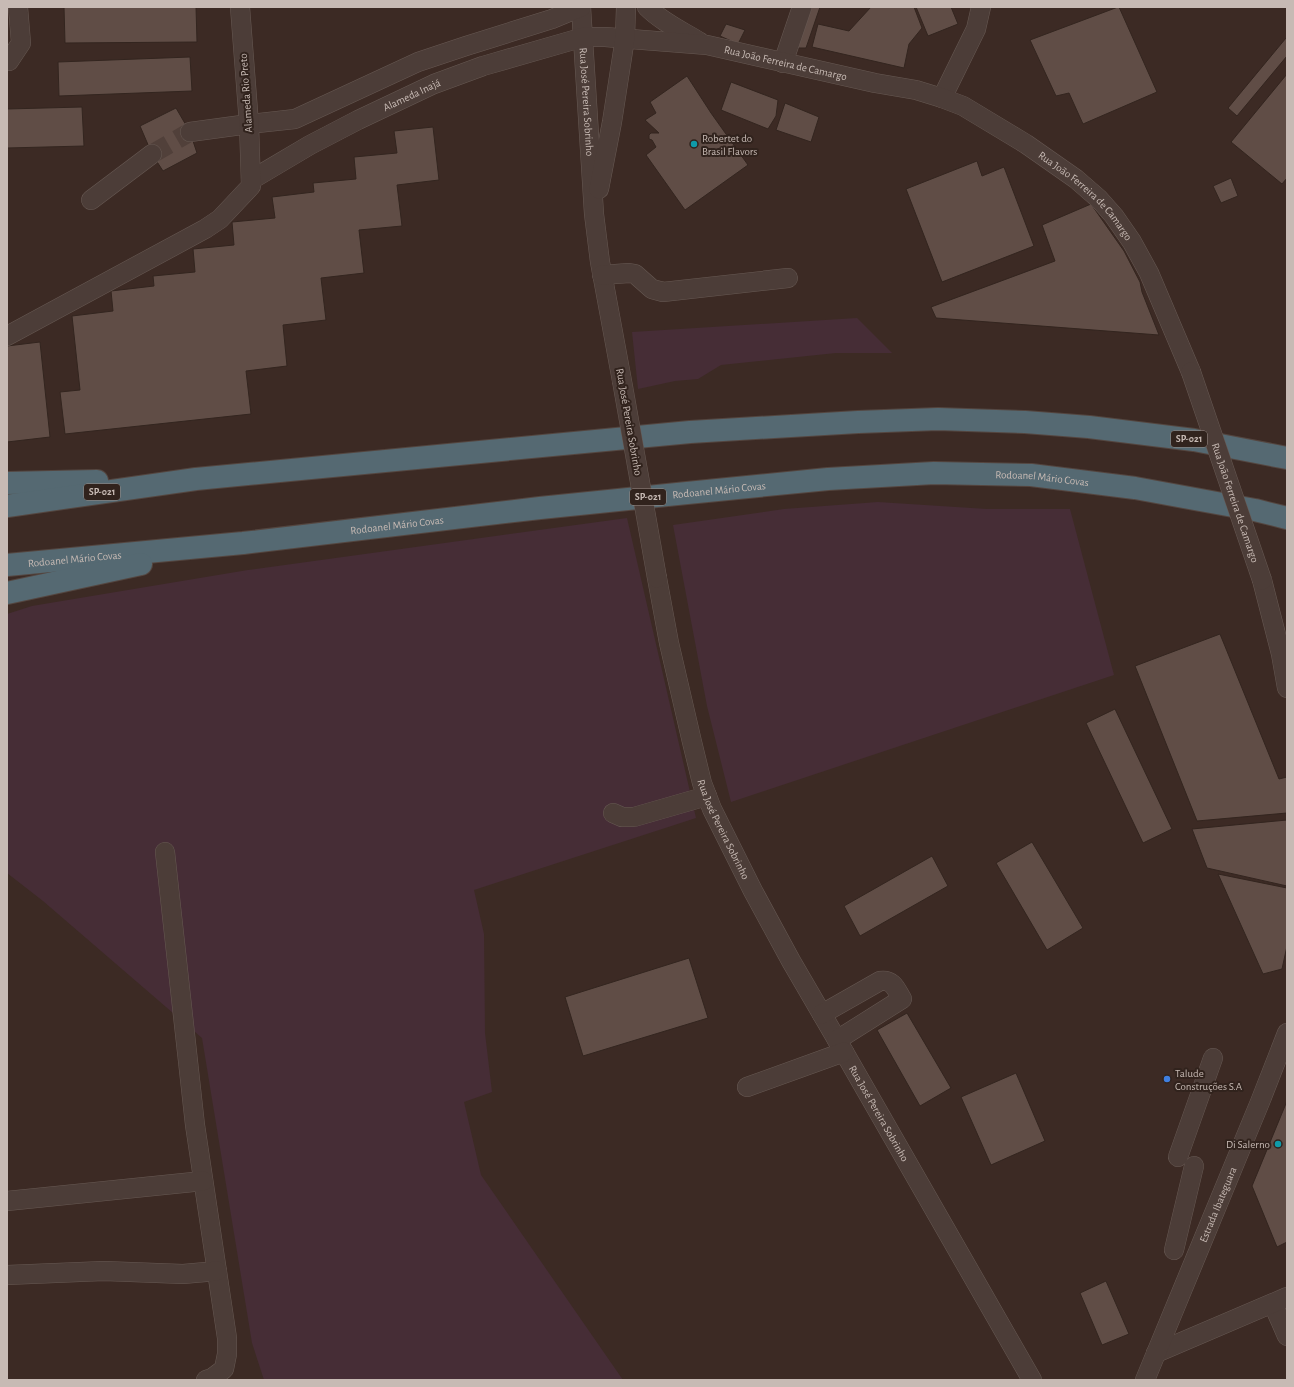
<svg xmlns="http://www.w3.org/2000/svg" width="1294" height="1387" viewBox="0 0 1294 1387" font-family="'Alegreya Sans',sans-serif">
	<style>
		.green { fill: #462d36 }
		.building { fill: #604d46; stroke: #33251f }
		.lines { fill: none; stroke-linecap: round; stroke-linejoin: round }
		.minor-tunnel { stroke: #51403a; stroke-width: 19; stroke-dasharray: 19 10; stroke-linecap: butt }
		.minor-casing { stroke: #675953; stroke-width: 20 }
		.highway-casing { stroke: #544640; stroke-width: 24 }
		.minor { stroke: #4c3d38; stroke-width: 19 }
		.highway { stroke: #556972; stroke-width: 22 }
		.minor-bridge-casing { stroke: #675953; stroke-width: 20; stroke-linecap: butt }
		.minor-bridge { stroke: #4c3d38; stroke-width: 19 }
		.culture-dot { fill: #0f9aa8; stroke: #31231d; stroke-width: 1.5 }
		.shop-dot { fill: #3f7fe0; stroke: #31231d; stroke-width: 1.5 }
		.labels { text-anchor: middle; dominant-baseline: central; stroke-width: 4; stroke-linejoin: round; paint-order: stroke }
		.shield { fill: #31231d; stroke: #9a8d87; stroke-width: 1 }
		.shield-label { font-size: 10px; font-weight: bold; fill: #c7bab4 }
		.street-label { font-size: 11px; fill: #c7bab4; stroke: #31231d }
		.poi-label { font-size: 11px; fill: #c7bab4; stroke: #31231d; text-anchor: start }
	</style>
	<rect width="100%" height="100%" fill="#3c2a24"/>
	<path class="green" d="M857,318L892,353H836L721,365L698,379L675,381L638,389L632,332Z
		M878,502L987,509H1070L1114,675L731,802L707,706L673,525L784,509Z
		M627,518L696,818L474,890L484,934L485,1033L492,1092L464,1102L481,1175L623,1380H264L252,1343L202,1038L43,901L7,873V614L32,606L248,570Z"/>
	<path class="building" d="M64,7H196L197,42L65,43Z
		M809,7H820L806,48H795Z
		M871,7H914L922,28L909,44L904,68L812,47L818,24L849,31Z
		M916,7H951L958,24L928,36Z
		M1118,7H1119L1157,92L1083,124L1069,93L1056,96L1030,40Z
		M726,24L745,30L738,44L720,36Z
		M1286,38L1287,39V56L1237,116L1228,108Z
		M190,57L192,91L59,96L58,62Z
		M1287,74V178L1282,184L1231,142Z
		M687,76L711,113L748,165L685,210L646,155L656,147L652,140L649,139V135L651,133H659L645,120L656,113L650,102Z
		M731,82L778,100L776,116L768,129L721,110Z
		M785,103L819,117L811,142L776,130Z
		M82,107L84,146L7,148V109Z
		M176,108L190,132L197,153L163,171L152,154L140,126Z
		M433,127L439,180L397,185L402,226L359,230L364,273L321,278L326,320L283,325L287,366L246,371L251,414L65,434L60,392L80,390L72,316L113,311L111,291L154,286L153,276L195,272L193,249L234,245L232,222L275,218L272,197L314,192L313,183L356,179L354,157L397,153L394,131Z
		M977,161L982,176L1004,167L1034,246L942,282L906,189Z
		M1231,178L1238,196L1221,203L1213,186Z
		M1091,204L1124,251L1140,282L1142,292L1159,335L936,318L931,307L1055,261L1042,225Z
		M40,342L50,437L7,442V346Z
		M1220,634L1279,779L1287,777V813L1197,821L1135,666Z
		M1115,709L1172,829L1143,843L1086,723Z
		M1287,820V886L1207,868L1192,829Z
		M1032,842L1083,928L1047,950L996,863Z
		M932,856L948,886L860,936L844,906Z
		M1218,874L1287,888V946L1282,969L1263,974Z
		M689,958L708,1018L583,1056L565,997Z
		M907,1013L951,1088L920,1106L877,1030Z
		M1016,1073L1045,1141L991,1165L961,1097Z
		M1287,1101V1242L1277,1247L1252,1186Z
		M1106,1281L1129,1334L1102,1345L1080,1293Z"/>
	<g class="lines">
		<path class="minor-tunnel" d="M152,154L190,132"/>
		<defs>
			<g id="minor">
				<path id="s1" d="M581,7L594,214L600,262L622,381"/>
				<path d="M647,7C662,22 682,31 700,42"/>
				<path d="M7,61H9L21,43L18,7"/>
				<path d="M783,63L802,7"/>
				<path d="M942,98L976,29L981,7"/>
				<path d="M190,132L249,124L295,119L418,62L466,46L552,19L581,7"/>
				<path id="s2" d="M251,180L310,145L358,120L434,84L483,66L584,37H605L707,45L875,83L916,90L942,98L963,106L1026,144L1076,179L1099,199L1114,216L1132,242L1149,273L1191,372"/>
				<path d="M599,189L612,122L625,38L626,7"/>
				<path d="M91,200L152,154"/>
				<path d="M602,275L629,273L635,274L652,289L663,292L788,278"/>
				<path d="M7,336L205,229L220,219L251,186L249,124L240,7"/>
				<path id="s3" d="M657,578L669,643L692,742L702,783L712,809L753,891L791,961L844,1052L1032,1380"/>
				<path d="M1262,580L1281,654L1287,688"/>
				<path d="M613,813L622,817H634L707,796"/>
				<path d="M165,852L195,1125L227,1338V1354L224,1369L212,1378L206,1380"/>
				<path d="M822,1014L880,981C893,979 896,989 902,999L837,1040"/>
				<path d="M747,1087L844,1052"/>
				<path d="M1178,1157L1213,1058"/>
				<path d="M7,1201L203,1181"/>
				<path d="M1174,1250L1194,1166"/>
				<path d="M7,1275L104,1271L183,1274L217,1271"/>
				<path d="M1273,1304L1287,1336"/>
				<path d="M1156,1353L1287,1297"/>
				<path id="s4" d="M1145,1380L1260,1102L1287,1033"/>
			</g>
			<g id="highway">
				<path d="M7,483L97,481"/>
				<path d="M7,506L196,479L690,432L858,422L938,419L1025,422L1089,427L1194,440L1287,458"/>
				<path id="s5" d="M7,565L243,543L540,508L687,493L828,479L934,473L1031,475L1135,488L1255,510L1287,518"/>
				<path d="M7,593L141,564"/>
			</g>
		</defs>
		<use href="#minor" class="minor-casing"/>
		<use href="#highway" class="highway-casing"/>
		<use href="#minor" class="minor"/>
		<use href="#highway" class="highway"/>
		<defs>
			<g id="minor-bridge">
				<path id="s6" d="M1191,372L1262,580"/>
				<path d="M622,381L657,578"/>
			</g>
		</defs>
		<use href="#minor-bridge" class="minor-bridge-casing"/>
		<use href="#minor-bridge" class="minor-bridge"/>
	</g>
	<g class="culture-dot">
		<circle cx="694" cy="144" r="4"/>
		<circle cx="1278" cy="1144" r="4"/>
	</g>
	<circle class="shop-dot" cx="1167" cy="1079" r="4"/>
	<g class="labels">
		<g class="shield">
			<rect x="1171" y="431" width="36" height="16" rx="3"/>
			<rect x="84" y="484" width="36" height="16" rx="3"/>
			<rect x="630" y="489" width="36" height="16" rx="3"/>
		</g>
		<g class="shield-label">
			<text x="1189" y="439">SP-021</text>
			<text x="102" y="492">SP-021</text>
			<text x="648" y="497">SP-021</text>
		</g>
		<g class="street-label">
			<text stroke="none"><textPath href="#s2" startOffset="568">Rua João Ferreira de Camargo</textPath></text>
			<text transform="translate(246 93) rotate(-94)">Alameda Rio Preto</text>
			<text stroke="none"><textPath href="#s2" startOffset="182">Alameda Inajá</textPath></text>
			<text stroke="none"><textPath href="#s1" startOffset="95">Rua José Pereira Sobrinho</textPath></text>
			<text stroke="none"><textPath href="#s2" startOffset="904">Rua João Ferreira de Camargo</textPath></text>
			<text transform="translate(629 422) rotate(80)">Rua José Pereira Sobrinho</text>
			<text stroke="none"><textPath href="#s5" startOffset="1040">Rodoanel Mário Covas</textPath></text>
			<text stroke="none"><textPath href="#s5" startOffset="716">Rodoanel Mário Covas</textPath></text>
			<text stroke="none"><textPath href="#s6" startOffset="138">Rua João Ferreira de Camargo</textPath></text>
			<text stroke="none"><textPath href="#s5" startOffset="392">Rodoanel Mário Covas</textPath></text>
			<text stroke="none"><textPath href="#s5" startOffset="68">Rodoanel Mário Covas</textPath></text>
			<text stroke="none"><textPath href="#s3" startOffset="261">Rua José Pereira Sobrinho</textPath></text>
			<text stroke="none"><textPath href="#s3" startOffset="585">Rua José Pereira Sobrinho</textPath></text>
			<text stroke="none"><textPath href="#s4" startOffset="190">Estrada Ibateguara</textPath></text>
		</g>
		<g class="poi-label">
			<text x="702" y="138">Robertet do<tspan x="702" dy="13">Brasil Flavors</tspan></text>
			<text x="1175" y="1073">Talude<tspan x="1175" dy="13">Construções S.A</tspan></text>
			<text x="1270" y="1144" text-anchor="end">Di Salerno</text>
		</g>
	</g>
	<rect width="1294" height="1387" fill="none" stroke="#c7bab4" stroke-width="16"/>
</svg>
